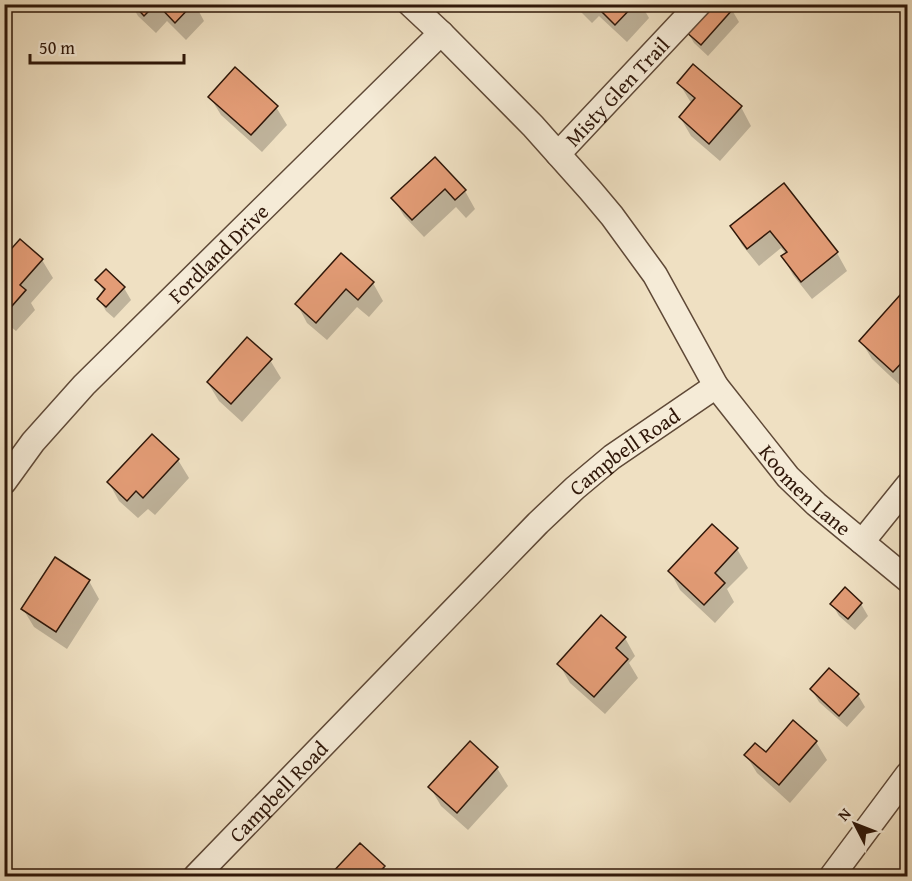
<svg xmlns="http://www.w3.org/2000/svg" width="912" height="881" viewBox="0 0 912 881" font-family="'Gentium Book Plus',serif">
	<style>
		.shadow { fill: #0003 }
		.building { fill: #e39c76; stroke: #2f1709; stroke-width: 1.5 }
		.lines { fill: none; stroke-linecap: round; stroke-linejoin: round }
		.minor-casing { stroke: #5f4937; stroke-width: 27 }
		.minor { stroke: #f5ebd7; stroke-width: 24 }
		.labels { text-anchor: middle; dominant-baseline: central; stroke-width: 5; stroke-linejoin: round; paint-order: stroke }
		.street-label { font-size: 21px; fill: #2f1709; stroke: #f5ebd7 }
	</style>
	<rect width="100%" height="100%" fill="#efe0c2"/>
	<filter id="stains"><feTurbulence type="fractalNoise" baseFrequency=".00333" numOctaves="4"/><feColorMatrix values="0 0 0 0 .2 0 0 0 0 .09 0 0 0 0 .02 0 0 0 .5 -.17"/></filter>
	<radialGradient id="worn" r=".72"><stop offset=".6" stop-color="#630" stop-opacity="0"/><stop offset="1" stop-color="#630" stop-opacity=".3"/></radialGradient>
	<path class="shadow" d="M131,4H195L204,21L186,40L167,21L156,33L138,16Z
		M573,4H641L649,18L627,42L599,16L592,23Z
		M732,10L739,22L708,56L694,43L687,31Z
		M679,83L741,107L751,126L720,161L691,136L680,117L693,104L690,101Z
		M210,97L276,107L287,125L262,152L221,115Z
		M435,159L465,191L475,209L466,218L456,207L424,237L404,216L393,198Z
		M784,186L837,253L847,271L812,299L793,275L783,257L786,254L781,248L759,266L742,245L732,227Z
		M342,255L373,283L383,301L369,317L357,307L327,340L307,323L297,304Z
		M4,259L42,260L53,278L31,303L35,310L16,331L4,321Z
		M97,281L124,288L131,300L114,318L106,311L99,299L104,292Z
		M908,304V386L904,389L872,359L861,341Z
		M270,360L281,378L242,422L219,401L208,383Z
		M178,460L189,478L155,515L148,509L138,518L119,501L109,483Z
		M713,526L737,549L748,568L727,589L734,602L715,623L680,590L670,571Z
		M89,581L99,599L67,649L34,627L23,609Z
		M845,589L861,604L868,616L855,630L839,616L832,604Z
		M625,638L635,656L629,663L638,678L605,714L570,683L559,664Z
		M812,690L858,695L865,707L847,727L819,702Z
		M794,722L816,742L827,760L790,803L757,773L746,755L766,754Z
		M497,768L508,786L468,830L441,806L430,787Z
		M360,845L384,867L390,876H331Z"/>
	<path class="building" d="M133,4H156L144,16Z
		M157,4H193L175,23Z
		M594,4H635L615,25Z
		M709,4H728L733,9L701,45L685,31Z
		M693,64L742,106L709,144L679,117L695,98L677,83Z
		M235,67L278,106L251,135L208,97Z
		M435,157L466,190L455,200L445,189L412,220L391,198Z
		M784,183L838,252L801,282L781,256L787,252L770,231L747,249L730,226Z
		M20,239L43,259L20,285L26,290L5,314L4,257Z
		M341,253L374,282L358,300L346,289L316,323L295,304Z
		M106,269L125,287L106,307L97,299L105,289L95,280Z
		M900,295L908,302V356L893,372L859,341Z
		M247,337L272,359L231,404L207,382Z
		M152,434L179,459L143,498L136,491L127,501L107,482Z
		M712,524L738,548L715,573L725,583L704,605L668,571Z
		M55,557L90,580L56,632L21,609Z
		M845,587L862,603L848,619L830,604Z
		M601,615L626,637L616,648L628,659L594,697L557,664Z
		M829,668L859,694L839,716L810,689Z
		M793,720L817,741L779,785L744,755L755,743L766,752Z
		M470,741L498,767L457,813L428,787Z
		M360,843L385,866L376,876H329Z"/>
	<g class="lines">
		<defs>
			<g id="minor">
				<path id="s1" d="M410,4L441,33L533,126L591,191L612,216L655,275L716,386L788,477L816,504L908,580"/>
				<path id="s2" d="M558,154L699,4"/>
				<path id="s3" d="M4,482L33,442L84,385L441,33"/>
				<path d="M862,542L908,485"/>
				<path id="s4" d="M196,876L538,523L575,488L612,457L716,386"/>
				<path d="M832,876L908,774"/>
			</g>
		</defs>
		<use href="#minor" class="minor-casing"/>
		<use href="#minor" class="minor"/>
	</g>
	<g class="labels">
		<g class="street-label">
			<text stroke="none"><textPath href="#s2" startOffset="86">Misty Glen Trail</textPath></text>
			<text stroke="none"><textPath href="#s3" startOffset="314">Fordland Drive</textPath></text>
			<text stroke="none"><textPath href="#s4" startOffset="604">Campbell Road</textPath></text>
			<text stroke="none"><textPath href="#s1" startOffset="630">Koomen Lane</textPath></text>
			<text stroke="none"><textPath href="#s4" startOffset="118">Campbell Road</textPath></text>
		</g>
	</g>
	<rect width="912" height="881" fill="none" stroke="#efe0c2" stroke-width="24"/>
	<rect x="6" y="6" width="900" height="869" fill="none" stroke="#2f1709" stroke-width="3"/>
	<rect x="12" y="12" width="888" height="857" fill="none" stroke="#2f1709" stroke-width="1.5"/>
	<g transform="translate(855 824) rotate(312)" stroke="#f5ebd7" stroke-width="4.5" paint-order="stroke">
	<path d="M0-4.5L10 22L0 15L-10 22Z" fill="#2f1709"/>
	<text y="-9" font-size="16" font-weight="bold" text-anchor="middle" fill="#2f1709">N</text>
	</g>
	<path d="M30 54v9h154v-9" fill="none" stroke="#2f1709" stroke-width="3"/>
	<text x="39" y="54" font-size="18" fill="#2f1709" stroke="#f5ebd7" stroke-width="4.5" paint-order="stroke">50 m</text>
	<rect width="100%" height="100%" filter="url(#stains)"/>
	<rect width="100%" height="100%" fill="url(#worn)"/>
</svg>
